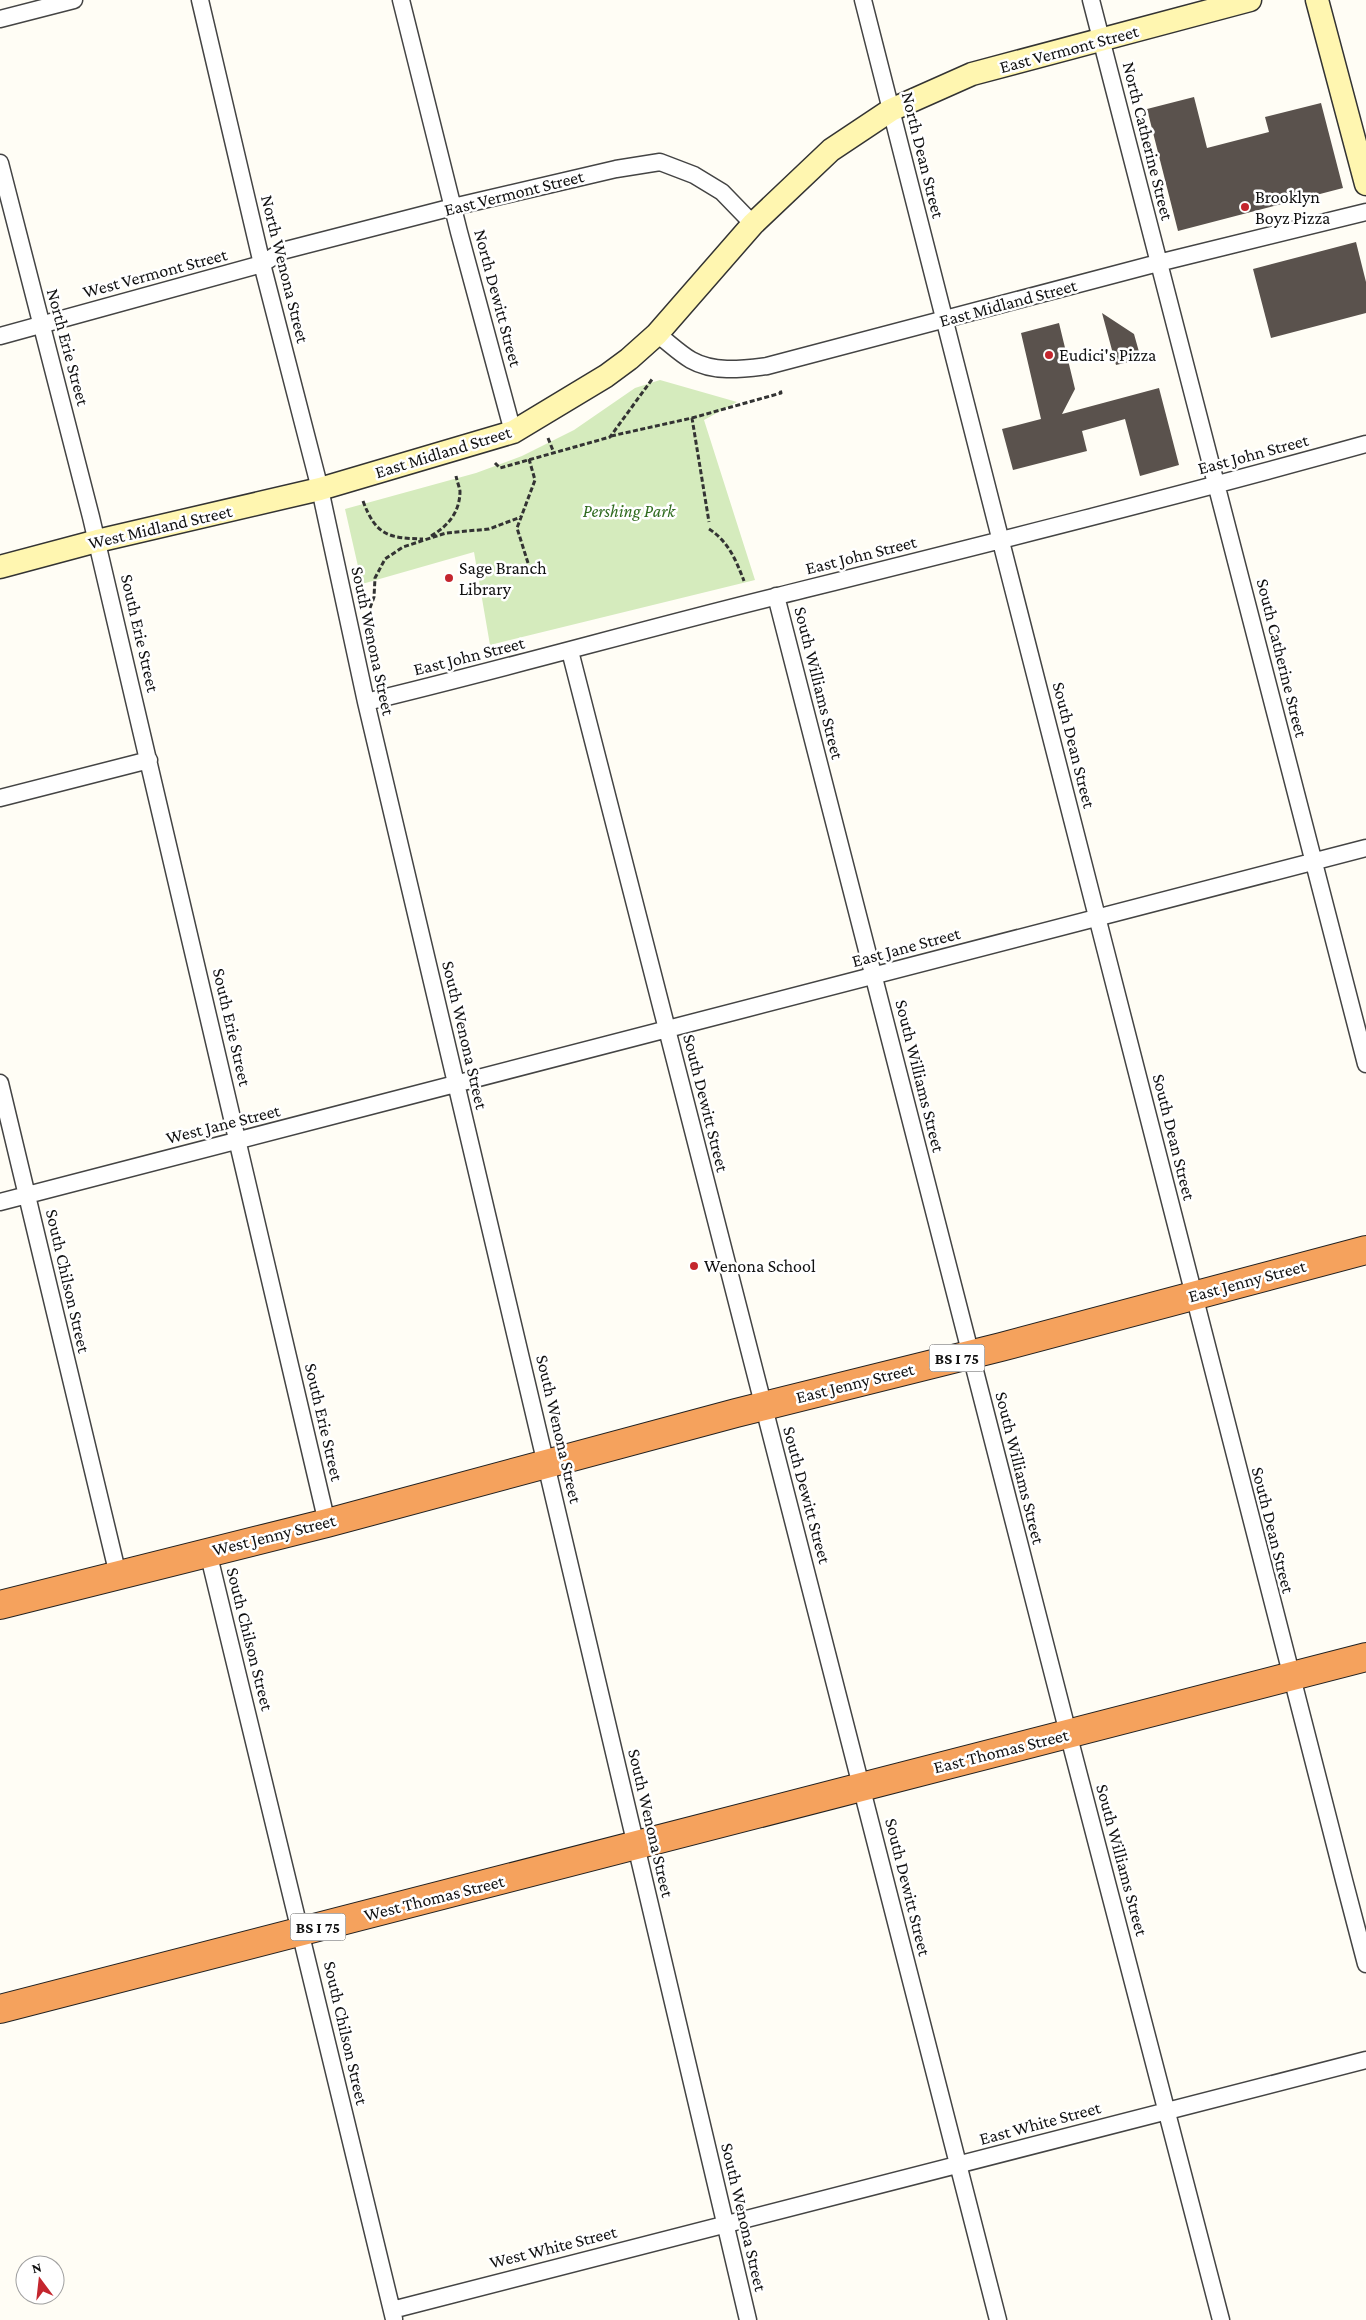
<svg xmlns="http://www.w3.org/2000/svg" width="1366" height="2320" viewBox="0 0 1366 2320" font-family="'Crimson Pro',serif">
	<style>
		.green { fill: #d5ebbd }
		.building { fill: #5a524d }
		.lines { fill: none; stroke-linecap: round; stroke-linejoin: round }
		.street-casing { stroke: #444; stroke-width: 19 }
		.secondary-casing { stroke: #333; stroke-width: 25 }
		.highway-casing { stroke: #222; stroke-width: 30 }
		.path { stroke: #333; stroke-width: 3; stroke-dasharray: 5 2.5; stroke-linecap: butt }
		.street { stroke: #fff; stroke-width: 16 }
		.secondary { stroke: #fff6b0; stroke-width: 22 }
		.highway { stroke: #f5a25d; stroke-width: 28 }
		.poi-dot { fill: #c4262e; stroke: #fff; stroke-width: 2 }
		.labels { text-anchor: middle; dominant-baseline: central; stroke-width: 5; stroke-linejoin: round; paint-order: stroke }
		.shield { fill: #fff; stroke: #585858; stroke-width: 1 }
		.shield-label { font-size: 16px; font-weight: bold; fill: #111 }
		.street-label { font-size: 18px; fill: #111; stroke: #fff }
		.poi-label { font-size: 18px; fill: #111; stroke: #fff; text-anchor: start }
		.park-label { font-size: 18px; font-style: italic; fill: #2f6b1f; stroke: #fff }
	</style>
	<rect width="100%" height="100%" fill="#fffdf5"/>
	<path class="green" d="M660,380L737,402L704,420L755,580L490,645L474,552L362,584L345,509L476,473L522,456L574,430L635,388Z"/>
	<path class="building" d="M1194,97L1207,148L1269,132L1265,117L1321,103L1343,188L1178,231L1147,109Z
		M1356,242L1366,282V313L1271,338L1253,269Z
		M1102,313L1134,334L1141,359L1116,365Z
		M1059,323L1075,389L1062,414L1159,388L1179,465L1140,476L1125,419L1082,431L1087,451L1013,470L1002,429L1041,419L1021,333Z"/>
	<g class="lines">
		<defs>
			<path id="street" d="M200,0L262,264L320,489L366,702L748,2320
				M401,0L459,232L513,432
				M863,0C942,316 1025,632 1105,948C1192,1287 1277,1626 1366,1964
				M1091,0L1366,1064
				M0,19L74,0
				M0,163L91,517L327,1523
				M657,334C668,342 679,353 691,360C714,373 742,369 767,366L1158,263L1366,212
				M0,336L262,264L282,251L453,207L616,169L660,162L694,175L722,192L753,224
				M776,596L1068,1733L1221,2320
				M570,651L998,2320
				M366,702C504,669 640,630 778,596C974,547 1171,498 1366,444
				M0,798L149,760
				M0,1083L118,1575
				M0,1202L1366,848
				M208,1552L394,2319
				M392,2310L1366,2060"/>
			<path id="secondary" d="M1317,0L1366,184
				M0,567L97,541L320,489L513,432L606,376L629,359L657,334L753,224L831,150L891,110L972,74L1250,0"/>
			<path id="highway" d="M0,1605L327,1523L736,1413L1001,1347L1366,1250
				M0,2009L1366,1657"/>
		</defs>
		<use href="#street" class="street-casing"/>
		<use href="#secondary" class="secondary-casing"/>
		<use href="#highway" class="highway-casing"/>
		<path class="path" d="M692,418L781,393L780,389
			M611,436L692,418L709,522
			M548,438L554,453
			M495,463L500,468L610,437L653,378
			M363,501C376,536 389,538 423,539
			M709,529C728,541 736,560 744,581
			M431,536C448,526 460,512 460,491C459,486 457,481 456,476
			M528,563L517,528L535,480L529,459
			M370,608L374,597L375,578L385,559L403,547L446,533L489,529L521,517"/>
		<use href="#street" class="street"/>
		<use href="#secondary" class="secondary"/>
		<use href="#highway" class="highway"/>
	</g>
	<g class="poi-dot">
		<circle cx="1245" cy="207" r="5"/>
		<circle cx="1049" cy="355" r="5"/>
		<circle cx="449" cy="578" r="5"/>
		<circle cx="694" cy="1266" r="5"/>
	</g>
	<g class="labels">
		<g class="shield">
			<rect x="929.5" y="1344.5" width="55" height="27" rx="4"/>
			<rect x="290.5" y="1913.5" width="55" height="27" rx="4"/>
		</g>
		<g class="shield-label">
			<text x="957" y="1358">BS I 75</text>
			<text x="318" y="1927">BS I 75</text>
		</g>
		<g class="street-label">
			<text transform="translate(1069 49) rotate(-15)">East Vermont Street</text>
			<text transform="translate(1148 141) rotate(76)">North Catherine Street</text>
			<text transform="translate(923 155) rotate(76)">North Dean Street</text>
			<text transform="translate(514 193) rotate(-14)">East Vermont Street</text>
			<text transform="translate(285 269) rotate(76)">North Wenona Street</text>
			<text transform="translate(155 273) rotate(-15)">West Vermont Street</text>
			<text transform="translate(498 298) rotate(75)">North Dewitt Street</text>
			<text transform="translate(1008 303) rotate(-15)">East Midland Street</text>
			<text transform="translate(68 347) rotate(75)">North Erie Street</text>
			<text transform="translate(443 452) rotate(-17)">East Midland Street</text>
			<text transform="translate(1253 454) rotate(-15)">East John Street</text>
			<text transform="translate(160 527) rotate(-13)">West Midland Street</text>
			<text transform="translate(861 555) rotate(-14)">East John Street</text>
			<text transform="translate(140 633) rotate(77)">South Erie Street</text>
			<text transform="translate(373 641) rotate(78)">South Wenona Street</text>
			<text transform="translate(469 656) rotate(-14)">East John Street</text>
			<text transform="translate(1282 658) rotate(76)">South Catherine Street</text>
			<text transform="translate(819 683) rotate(76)">South Williams Street</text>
			<text transform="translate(1074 745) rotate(76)">South Dean Street</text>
			<text transform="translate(906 947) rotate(-15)">East Jane Street</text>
			<text transform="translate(232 1027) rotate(77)">South Erie Street</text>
			<text transform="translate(465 1035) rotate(77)">South Wenona Street</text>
			<text transform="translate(920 1076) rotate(76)">South Williams Street</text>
			<text transform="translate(706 1103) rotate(76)">South Dewitt Street</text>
			<text transform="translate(223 1124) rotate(-14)">West Jane Street</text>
			<text transform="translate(1174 1137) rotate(76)">South Dean Street</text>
			<text transform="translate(68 1281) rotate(77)">South Chilson Street</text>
			<text transform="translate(1247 1281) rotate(-15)">East Jenny Street</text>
			<text transform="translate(855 1383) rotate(-14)">East Jenny Street</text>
			<text transform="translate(324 1422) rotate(77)">South Erie Street</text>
			<text transform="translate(559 1429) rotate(77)">South Wenona Street</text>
			<text transform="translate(1020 1468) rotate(76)">South Williams Street</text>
			<text transform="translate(807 1495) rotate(75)">South Dewitt Street</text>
			<text transform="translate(1273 1530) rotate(76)">South Dean Street</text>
			<text transform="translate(274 1535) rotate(-14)">West Jenny Street</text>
			<text transform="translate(250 1639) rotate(76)">South Chilson Street</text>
			<text transform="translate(1001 1751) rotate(-14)">East Thomas Street</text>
			<text transform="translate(651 1823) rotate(77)">South Wenona Street</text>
			<text transform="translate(1122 1860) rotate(75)">South Williams Street</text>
			<text transform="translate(908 1887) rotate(76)">South Dewitt Street</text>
			<text transform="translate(434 1898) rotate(-14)">West Thomas Street</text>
			<text transform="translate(346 2033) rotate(77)">South Chilson Street</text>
			<text transform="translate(1040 2123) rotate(-15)">East White Street</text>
			<text transform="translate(744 2217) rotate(77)">South Wenona Street</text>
			<text transform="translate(553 2247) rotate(-14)">West White Street</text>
		</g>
		<g class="poi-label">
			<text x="1255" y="197">Brooklyn<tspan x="1255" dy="21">Boyz Pizza</tspan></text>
			<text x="1059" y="355">Eudici's Pizza</text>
			<text x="459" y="568">Sage Branch<tspan x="459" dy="21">Library</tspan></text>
			<text x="704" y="1266">Wenona School</text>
		</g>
		<g class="park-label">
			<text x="629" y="511">Pershing Park</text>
		</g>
	</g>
	<g transform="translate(40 2280) rotate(345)"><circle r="24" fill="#ffffff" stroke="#a0a0a0"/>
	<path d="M0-4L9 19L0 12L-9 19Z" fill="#c4262e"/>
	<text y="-8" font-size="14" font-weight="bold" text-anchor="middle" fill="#111111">N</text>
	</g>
</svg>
